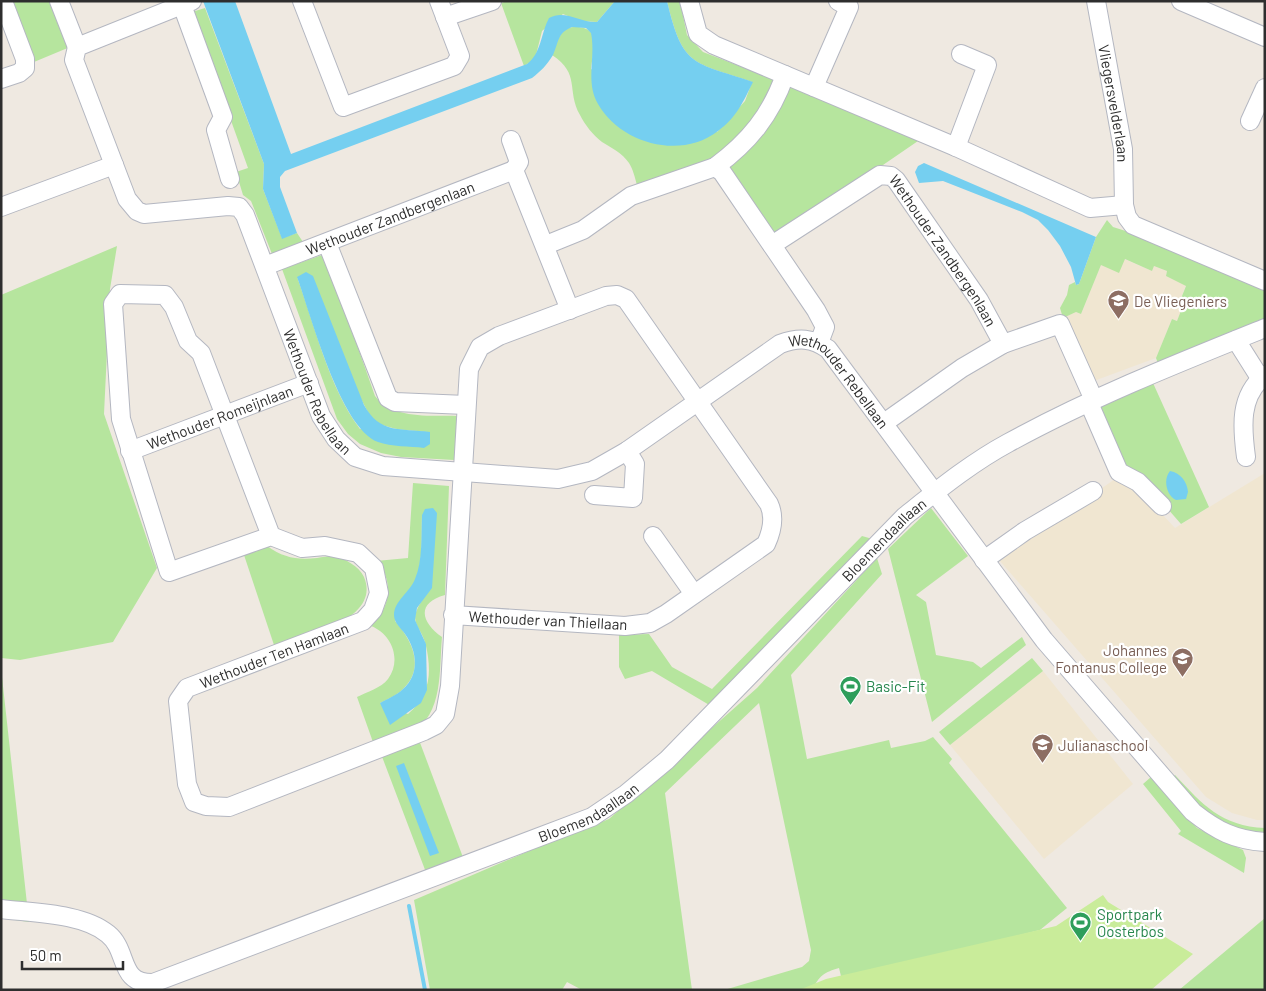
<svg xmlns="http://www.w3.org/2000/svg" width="1266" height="991" viewBox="0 0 1266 991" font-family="Barlow,sans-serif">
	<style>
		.education { fill: #f0e6d1 }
		.green { fill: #b6e59e; fill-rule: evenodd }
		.pitch { fill: #c9ec9a }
		.water { fill: #75cff0 }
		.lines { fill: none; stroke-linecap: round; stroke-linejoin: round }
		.stream { stroke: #75cff0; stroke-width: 4 }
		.minor-casing { stroke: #b4b7c1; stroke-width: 20 }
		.minor { stroke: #fff; stroke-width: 18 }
		.labels { text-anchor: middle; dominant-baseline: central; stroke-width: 4.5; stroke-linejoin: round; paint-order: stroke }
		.street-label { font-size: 15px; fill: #2e2e2e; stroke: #fff }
		.education-label { font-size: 15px; fill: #785e54; stroke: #fff; text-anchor: start }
		.leisure-label { font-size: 15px; fill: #27864d; stroke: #fff; text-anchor: start }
	</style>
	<rect width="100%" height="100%" fill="#efe9e1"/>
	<path class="education" d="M1124,259L1152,271L1154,266L1167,271L1166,276L1186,285L1178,306L1182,308L1177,321L1172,319L1156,358L1091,382L1063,318L1076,312L1081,314L1101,265Z
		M1265,473V820H1257L1232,813L1206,797L999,560L1115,479L1148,499L1175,528Z
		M1043,671L1133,784L1044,859L950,745Z"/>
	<path class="green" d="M12,1H53L70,47L34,62Z
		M508,1H615L597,22L580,21L563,14L542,31L535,59L524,66L501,3Z
		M667,1H680L687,35L703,52L791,86L918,141L775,239L717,157L637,185C635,178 633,169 629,163C622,153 612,148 602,142C593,135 585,125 580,115C566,90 581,74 552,55C558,42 559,25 579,27C584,28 589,29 592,34C596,43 592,59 591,69L717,132L745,101L752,82C692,61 683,68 667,1Z
		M205,8L264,164L263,189L282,238L297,233L303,242L272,254L251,201L243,195L236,172L248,168L192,12Z
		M1107,220L1113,227L1132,233L1265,289V322L1159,366L1156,358L1172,319L1177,321L1182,308L1178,306L1186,286L1166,276L1167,271L1154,266L1152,271L1125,259L1119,273L1101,265L1081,314L1076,312L1063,318L1060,308L1067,295L1069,285L1075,282L1076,285L1079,284L1096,237Z
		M117,246L110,289L104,414L157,568L113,642L20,660L1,658V295Z
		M325,254L375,396C394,420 430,415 458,416L454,460L401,457L381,453L360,444L348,434L337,419L282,269ZM297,277L371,418C386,431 410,430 429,432L360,429C329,388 315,326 297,277Z
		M1153,383L1209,507L1181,524L1139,476L1123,466L1098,410L1103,403Z
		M413,483L449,486L445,595C416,603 421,622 442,637C439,668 444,716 411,732C399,737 386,741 374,745L357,697C367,692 381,688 388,679C402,660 392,634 371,626C390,609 395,580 376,561L408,558ZM422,515L423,599C406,624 421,624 426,646C432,673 430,695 408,714L380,703C388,699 398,695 404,688C425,667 412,640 395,621C398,597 406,600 415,581C424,561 421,536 422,515Z
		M931,508L968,556L916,595L926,602L936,655L973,662L981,668L1022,637L1026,645L932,722L888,549Z
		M862,536L876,540L716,709L652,671L625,679L619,667V635L649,634L672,667L712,689Z
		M267,546C284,558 297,560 317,558C322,557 328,556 333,556C344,558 359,566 364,577C382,620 303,637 275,648L244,555Z
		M877,558L882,574L791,675L807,759L889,740L891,748L925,741L933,737L952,759L949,763L1067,908L1040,930L842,980L839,968C825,972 818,976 813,990H724L802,967L809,961L811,950L759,703L665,793L692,990H582L567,982L562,990H430L414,900L543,845L609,819L757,688Z
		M1032,658L1043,671L950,745L939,732Z
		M1,668L29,922L1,918Z
		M419,740L464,860L427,875L381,754Z
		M1175,775C1203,805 1221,826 1265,828V832C1219,832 1200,810 1171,779Z
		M1151,777L1197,828L1243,850L1246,858L1244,873L1178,834L1181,831L1143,784Z
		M1265,918V990H1179Z"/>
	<path class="pitch" d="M1103,895L1108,902L1193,954L1151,990H799L826,979L1056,926Z"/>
	<path class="water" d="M203,1H235L291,154L527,64C541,54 541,33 549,18C565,9 580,23 597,22L615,1H667C683,68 692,61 753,82C743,102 737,117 718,131C681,160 621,144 598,104C585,82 596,57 591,33L586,28L572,27C557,33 559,42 553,55C547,65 541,71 532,78L285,171L280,177V187L297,233L282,239L263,189L264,164Z
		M924,163L1096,237L1079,284L1076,285L1071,267L1060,246L1048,230L1038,220L1022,212L943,181L919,183L915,172L918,166Z
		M306,272L313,276L364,405C380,434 400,428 430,432V444L424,448C410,446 391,447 378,442C340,428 311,315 297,277Z
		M1170,471C1181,473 1187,482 1188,492L1186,499L1176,500C1166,495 1163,479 1170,471Z
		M433,508L437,513L432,588L417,608L415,620L426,644L427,690L421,703L390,725L380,703C387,699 397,695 403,689C420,674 417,651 405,634C401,628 394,623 394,615C394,601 410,592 415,579C423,560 421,536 422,515L425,509Z
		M404,763L439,853L430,856L396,766Z"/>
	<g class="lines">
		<path class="stream" d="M409,906L425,990"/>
		<defs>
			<g id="minor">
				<path d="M59,1L77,47"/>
				<path id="s1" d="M192,1L77,47L74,60L127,199L137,211L144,214L228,206L239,207L245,215L321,416L336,439L355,457L383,466L558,479L592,471L627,451L780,344C799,337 812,338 828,349L1044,640L1193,812C1217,831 1235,840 1265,842"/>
				<path d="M302,1L343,107L454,66L460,56L439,1"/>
				<path d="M689,1L698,34L714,45L956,147L1090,208L1124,205"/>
				<path id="s2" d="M1096,1L1123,149L1124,205L1127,217L1133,225L1265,281"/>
				<path d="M1181,1L1265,37"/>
				<path d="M182,5L223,117L216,130L230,179"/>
				<path d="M445,17L492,1"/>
				<path d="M1,79L19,73L25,68V59L3,1"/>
				<path d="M814,87L849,7L838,1"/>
				<path d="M1250,121L1265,88"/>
				<path d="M511,140L519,162L514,170L570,310"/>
				<path d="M956,147L987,65L961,54"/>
				<path d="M715,167C749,142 771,115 785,75"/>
				<path d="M1,207L114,165"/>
				<path d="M327,243L388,398L395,402L466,405"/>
				<path d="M546,245L583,230L631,196L715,167L722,172L816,310L825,327L819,343"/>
				<path id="s3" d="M772,245L880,175L891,176L896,180L979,300L1003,344"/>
				<path id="s4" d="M265,266L514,170"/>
				<path d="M1236,340L1260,378"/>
				<path d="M1089,403L1119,472L1138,482L1162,506"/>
				<path d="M884,423L962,368L1003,344L1060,324L1094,400"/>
				<path id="s5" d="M130,451L309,383"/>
				<path d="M1246,457C1242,427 1239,396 1265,375"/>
				<path d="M594,495L633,498L635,464L627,451"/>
				<path d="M271,536L169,572L121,419L113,304L120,294L165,295L174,307L188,341L201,353L271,536L302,548L325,546L358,553L374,568L379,593L373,610L363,621L187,688L178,701L187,784L194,802L206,806L229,807L424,731L436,725L445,714L450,686L469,369L480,347L499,336L606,296L617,295L626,299L769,504C775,517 772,531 766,544L666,614L650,623L625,626L453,615"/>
				<path d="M653,536L694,594"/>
				<path d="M984,560L1025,531L1093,491"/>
				<path id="s6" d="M1,909C33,913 83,913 108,934C129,951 118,984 153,983L592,817L626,794L667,760L905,516C938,490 971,463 1008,443C1090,398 1178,363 1265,328"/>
			</g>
		</defs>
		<use href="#minor" class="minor-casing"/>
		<use href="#minor" class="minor"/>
	</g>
	<defs>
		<symbol id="school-pin" viewBox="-11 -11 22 30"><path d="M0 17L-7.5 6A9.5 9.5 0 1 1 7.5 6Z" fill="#8d6e63" stroke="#fff"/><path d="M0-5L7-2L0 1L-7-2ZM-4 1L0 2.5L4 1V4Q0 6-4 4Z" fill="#fff"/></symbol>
		<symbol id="stadium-pin" viewBox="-11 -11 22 30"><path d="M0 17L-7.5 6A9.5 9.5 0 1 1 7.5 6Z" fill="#2e9e5b" stroke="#fff"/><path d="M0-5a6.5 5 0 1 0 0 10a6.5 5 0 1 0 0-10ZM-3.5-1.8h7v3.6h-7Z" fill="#fff"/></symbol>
	</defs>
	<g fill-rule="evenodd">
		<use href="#school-pin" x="1106" y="288" width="25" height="34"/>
		<use href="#school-pin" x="1170" y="646" width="25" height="34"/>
		<use href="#stadium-pin" x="838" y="674" width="25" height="34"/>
		<use href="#school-pin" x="1030" y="732" width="25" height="34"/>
		<use href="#stadium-pin" x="1068" y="910" width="25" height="34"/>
	</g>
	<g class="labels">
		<g class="street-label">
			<text stroke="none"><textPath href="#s2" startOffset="104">Vliegersvelderlaan</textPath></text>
			<text stroke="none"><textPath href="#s4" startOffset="134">Wethouder Zandbergenlaan</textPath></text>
			<text stroke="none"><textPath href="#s3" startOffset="231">Wethouder Zandbergenlaan</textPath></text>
			<text stroke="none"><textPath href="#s1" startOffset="1228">Wethouder Rebellaan</textPath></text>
			<text stroke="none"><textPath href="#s1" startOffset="606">Wethouder Rebellaan</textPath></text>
			<text stroke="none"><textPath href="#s5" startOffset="96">Wethouder Romeijnlaan</textPath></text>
			<text stroke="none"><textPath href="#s6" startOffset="1056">Bloemendaallaan</textPath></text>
			<text transform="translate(548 620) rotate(3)">Wethouder van Thiellaan</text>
			<text transform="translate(274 655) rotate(-21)">Wethouder Ten Hamlaan</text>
			<text stroke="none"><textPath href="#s6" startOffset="651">Bloemendaallaan</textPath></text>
		</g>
		<g class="education-label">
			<text x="1134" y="301">De Vliegeniers</text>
			<text x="1167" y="650" text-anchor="end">Johannes<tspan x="1167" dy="17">Fontanus College</tspan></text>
			<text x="1058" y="745">Julianaschool</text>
		</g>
		<g class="leisure-label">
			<text x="866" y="686">Basic-Fit</text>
			<text x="1097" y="914">Sportpark<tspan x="1097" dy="17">Oosterbos</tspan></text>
		</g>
	</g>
	<rect width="1266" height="991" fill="none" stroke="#2e2e2e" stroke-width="5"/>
	<path d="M22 961v8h101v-8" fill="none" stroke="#2e2e2e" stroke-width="2.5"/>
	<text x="30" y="961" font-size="15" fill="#2e2e2e" stroke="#ffffff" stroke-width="4" paint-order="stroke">50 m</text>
</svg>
